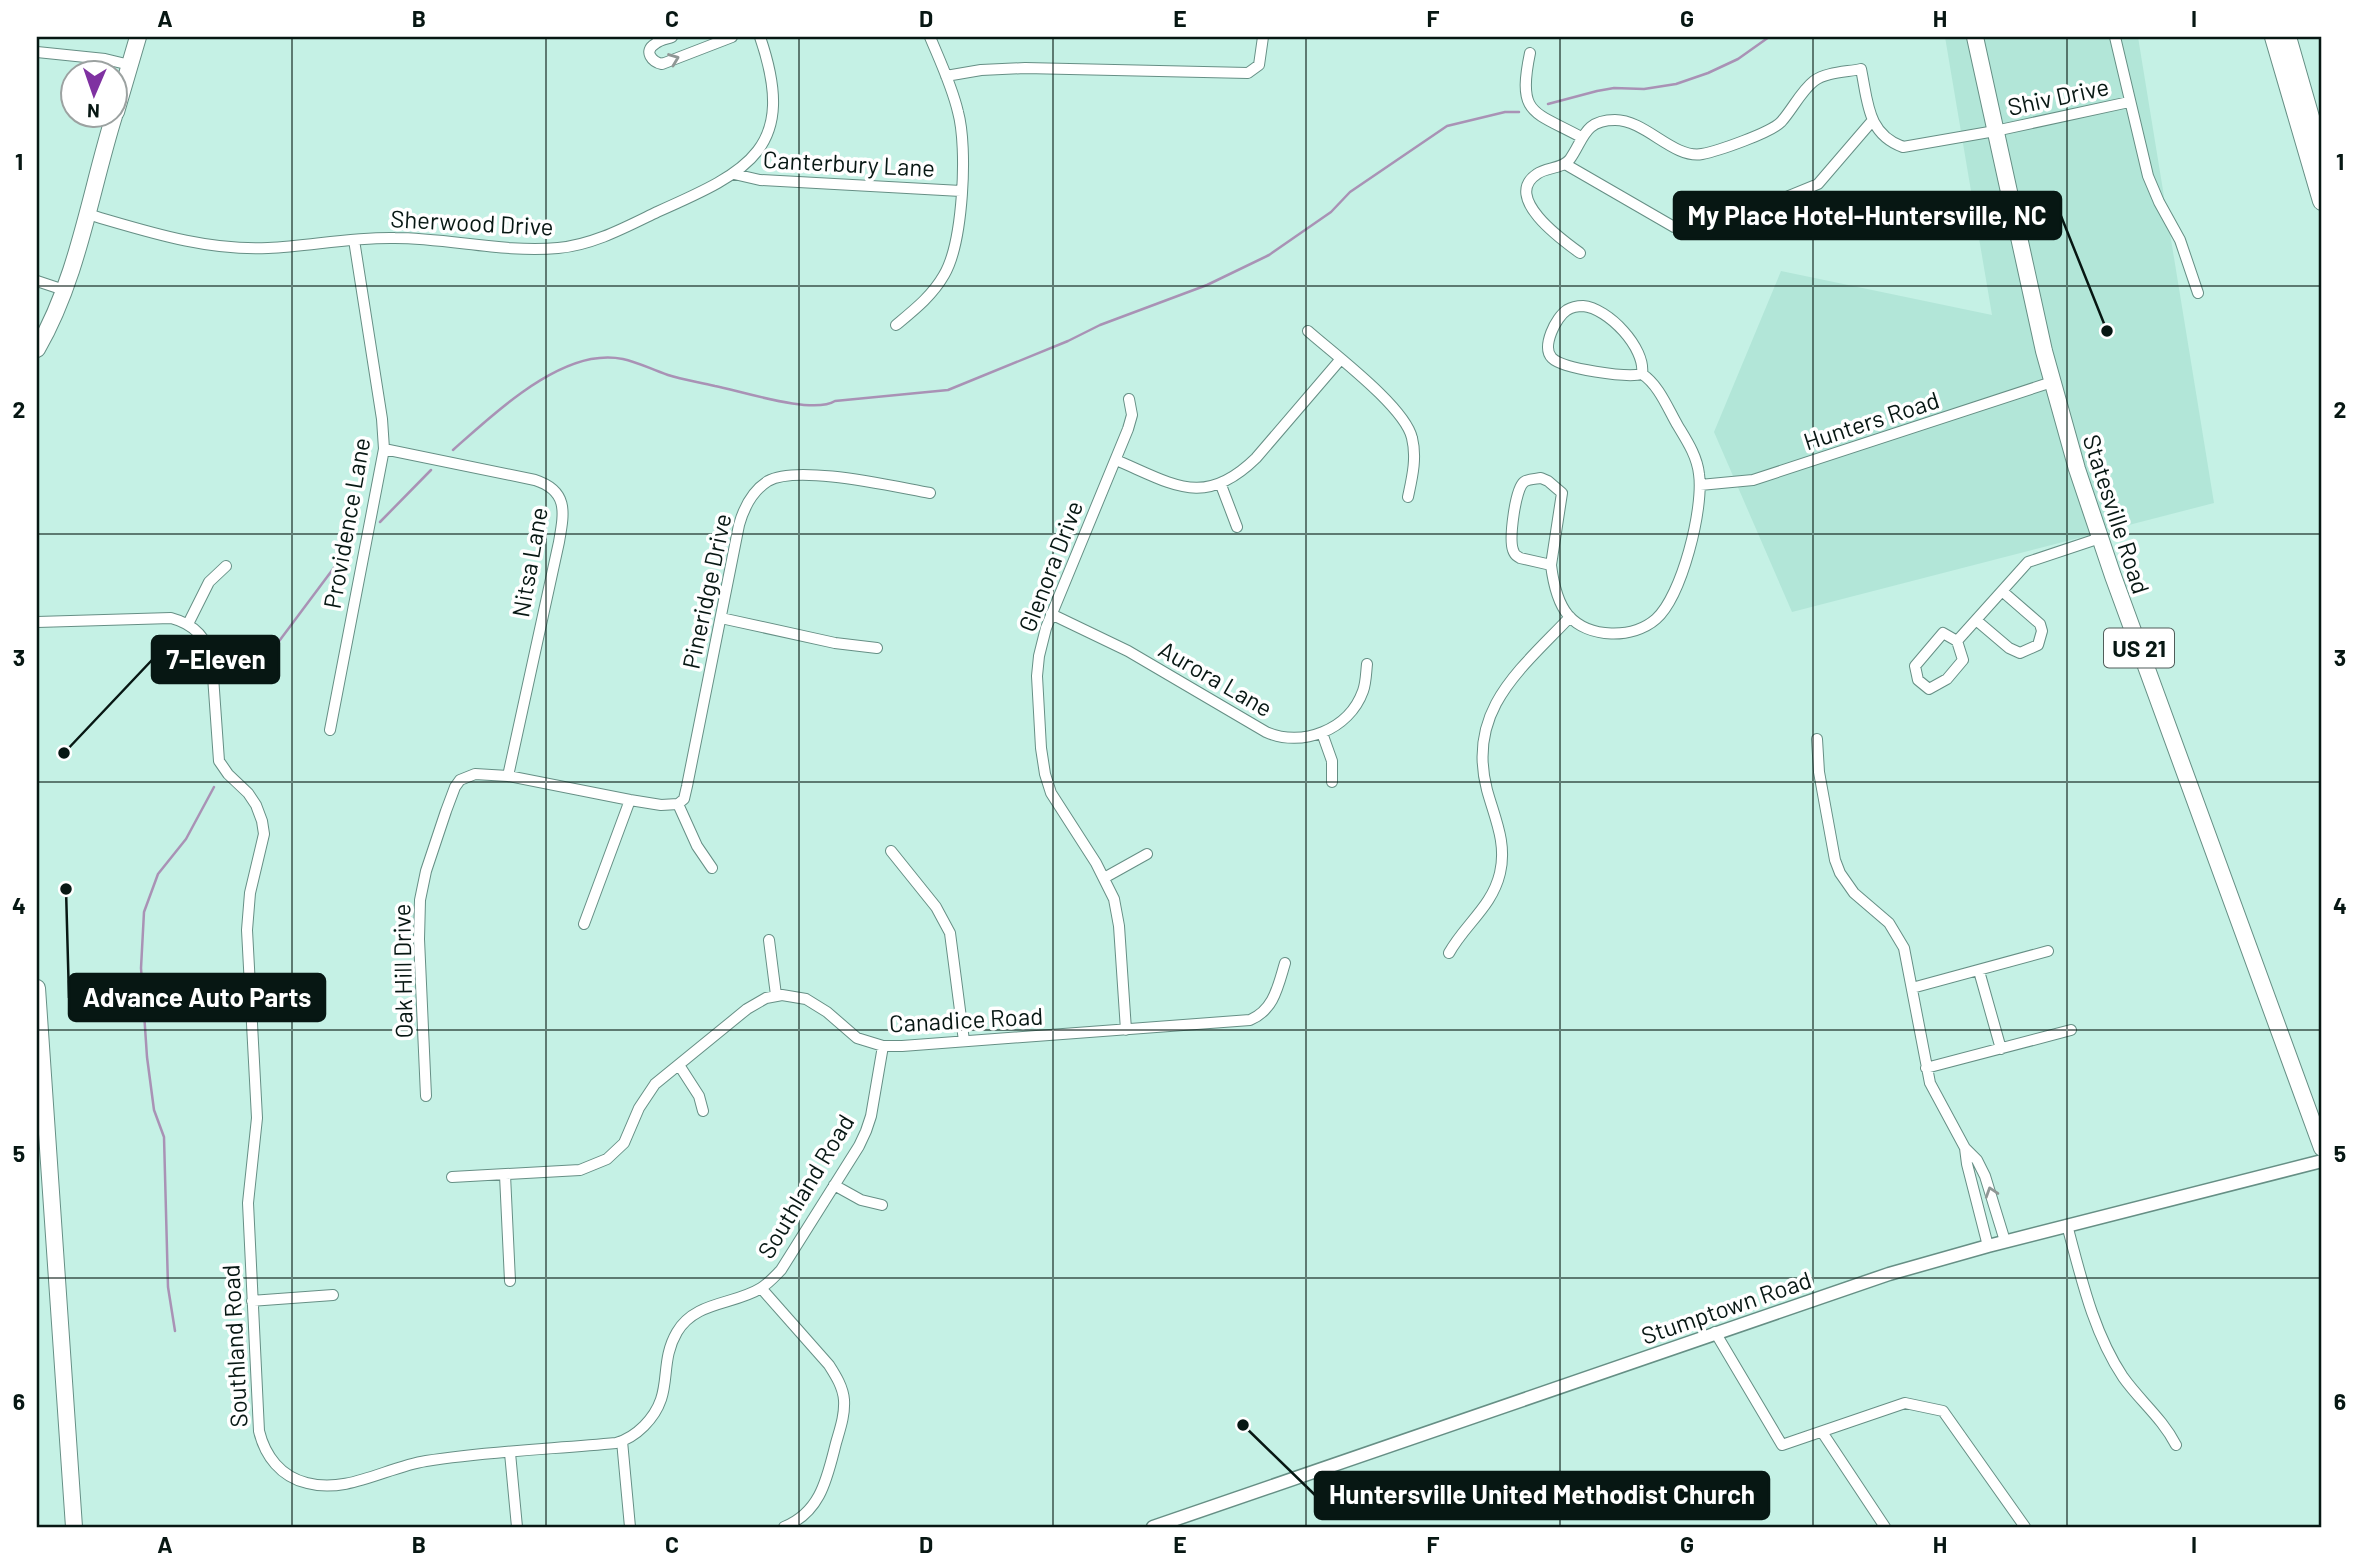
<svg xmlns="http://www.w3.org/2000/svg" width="2359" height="1564" viewBox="0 0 2359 1564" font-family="Barlow,sans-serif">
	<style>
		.built { fill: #b2e6d8 }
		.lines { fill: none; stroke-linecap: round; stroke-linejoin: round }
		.stream { stroke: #a992b5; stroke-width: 2.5 }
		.minor-casing { stroke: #668f85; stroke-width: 12 }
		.tertiary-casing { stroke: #668f85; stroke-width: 15 }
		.primary-casing { stroke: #668f85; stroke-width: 18 }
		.motorway-casing { stroke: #668f85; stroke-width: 20 }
		.minor { stroke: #fff; stroke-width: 10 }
		.tertiary { stroke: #fff; stroke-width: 12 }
		.primary { stroke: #fff; stroke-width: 16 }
		.motorway { stroke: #fff; stroke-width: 18 }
		.oneway { stroke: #8f9795 }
		.grid { fill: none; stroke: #071713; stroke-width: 2; stroke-opacity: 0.55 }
		.labels { text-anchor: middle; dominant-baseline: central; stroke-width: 7; stroke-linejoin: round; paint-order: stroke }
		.shield { fill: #fff; stroke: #515d5a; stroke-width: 2 }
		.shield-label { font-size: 23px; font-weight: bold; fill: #071713 }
		.street-label { font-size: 24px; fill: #071713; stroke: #fff }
		.leader { fill: none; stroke: #071713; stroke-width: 2.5 }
		.callout-dot { fill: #071713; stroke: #fff; stroke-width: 2.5 }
		.callout { fill: #071713; stroke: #071713; stroke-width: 2.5 }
		.callout-label { font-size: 26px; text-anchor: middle; font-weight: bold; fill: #fff }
		.neatline { fill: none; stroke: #071713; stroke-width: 2.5 }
		.grid-label { font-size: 23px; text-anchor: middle; font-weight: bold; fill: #071713 }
	</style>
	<rect width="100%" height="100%" fill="#c5f1e5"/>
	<path class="built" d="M1945,37H2138L2214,503L1792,612L1714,432L1781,271L1992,315Z"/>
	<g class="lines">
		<path class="stream" d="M1548,104L1597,91L1614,88L1644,89L1676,84L1708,73L1738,59L1769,37
			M453,450C490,417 541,369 591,359C624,353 639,365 668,375C683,380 699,382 715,386C741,391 813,415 835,401L948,390L1068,341L1100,325L1207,285L1269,255L1331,212L1350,192L1447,126L1505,112H1519
			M380,522L431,470
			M262,664L339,561
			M175,1331L168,1287L164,1137L154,1110L147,1057L141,968L144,912L158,874L186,839L214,787"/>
		<defs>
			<path id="minor" d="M672,37C666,39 659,40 655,44C643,51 652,62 662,64L732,37
				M2115,37L2148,176L2159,202L2180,240L2198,293
				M37,52L105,59L130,65
				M1530,53C1517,115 1533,111 1581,137
				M946,76L981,70L1025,68L1248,73L1259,65L1263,37
				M1565,164L1674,227L1692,231L1745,214L1818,184L1873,120
				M734,174L760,180L961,191
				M87,214C146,231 205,251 268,248C310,246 352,237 395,238C449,238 504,253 558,248C593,245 626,227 657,212C750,171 798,148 760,37
				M1580,253C1562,240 1502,197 1537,174C1546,167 1563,169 1570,159C1584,139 1584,120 1615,120C1646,120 1673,159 1702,154C1718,151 1770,133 1781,122C1792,110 1801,91 1814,81C1826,72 1847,72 1861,69C1868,102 1867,134 1903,147L1995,131L2129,102
				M37,281L64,290
				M1583,306C1608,308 1646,348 1642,374C1627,378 1563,369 1552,358C1541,347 1556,317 1567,310C1572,307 1577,306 1583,306Z
				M896,325C914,310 932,296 944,275C963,243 968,148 958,112C952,86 940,61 930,37
				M1308,331C1334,354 1405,407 1412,438C1417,458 1412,478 1408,497
				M384,449L535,480C569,491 564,513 559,542L508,776
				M1116,460C1173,484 1204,509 1256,458L1340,360
				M1541,478L1548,481L1562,493L1551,565L1520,558C1516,555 1515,556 1513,550C1509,539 1515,489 1524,482C1528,479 1535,479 1541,478Z
				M1221,485L1237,527
				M1700,485L1753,480L2052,382
				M1551,565C1553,581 1558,603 1568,615C1589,639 1633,639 1656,619C1682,596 1704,508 1699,474C1697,456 1687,441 1678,426C1668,409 1659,385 1642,374
				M1051,614L1128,651L1266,732C1302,748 1349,730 1363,691C1366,683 1366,673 1367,664
				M721,618L835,643L877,648
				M1976,620L2009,648L2020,653L2038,645L2042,631L2040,624L2002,591
				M37,622L171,618C194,624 208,638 212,662L219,761L228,774L248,793L256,805L262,821L264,834L250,893L247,930L257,1118L248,1203L259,1431C265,1456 281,1477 307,1483C347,1494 387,1467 426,1461C488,1451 553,1449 616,1443C627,1440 636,1434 644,1426C676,1394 657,1366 677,1332C695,1301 734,1305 761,1288C769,1283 775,1276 781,1270L859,1146L866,1131L871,1116L883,1046
				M188,624L209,582L226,566
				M1957,641L1963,660L1947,679L1929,689L1918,680L1915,666L1943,633L1957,641L2028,562L2100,538
				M330,730L384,449L382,419L354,240
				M1322,733L1332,761V782
				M1817,739L1819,772L1835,860L1840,873L1854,893L1889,923L1904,948L1930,1083L1965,1148L1977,1160L1985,1176L2005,1241
				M678,804L684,799L687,786L739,525C744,507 752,491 768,481C798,464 895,487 930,493
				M678,804L697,846L712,868
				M891,851L936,907L950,933L964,1041
				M1104,878L1147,854
				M584,924L630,800
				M769,940L776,995
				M1449,953C1465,924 1492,907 1500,873C1507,843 1495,819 1487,790C1466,710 1521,669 1570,617
				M1979,971L2001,1049
				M1912,988L2048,951
				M1126,1030L1119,926L1114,899L1096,863L1051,793L1045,774L1041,748L1037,676L1039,656L1046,628L1128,429L1132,415L1129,399
				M679,1065L699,1096L703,1111
				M1926,1068L2071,1030
				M426,1096L419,939L420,900L426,871L446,811L455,787L460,780L475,774L508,776L630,800L661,805L678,804
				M1965,1148L1967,1164L1988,1246
				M505,1175L510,1281
				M452,1177L580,1170L607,1159L624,1143L639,1108L655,1084L747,1009L766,998L782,995L806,999L827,1012L857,1038L883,1046H902L1250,1020C1274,1010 1278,986 1285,963
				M834,1185L861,1200L882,1205
				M2067,1225C2081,1277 2093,1332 2123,1377C2140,1401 2162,1418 2176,1445
				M761,1288L829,1365C836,1376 843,1387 844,1400C845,1415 840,1429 836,1443C827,1478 821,1512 784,1527
				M252,1301L333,1295
				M1715,1332L1782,1445L1905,1403L1943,1411L2025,1527
				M1822,1432L1885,1527
				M622,1441L630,1527
				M510,1453L517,1527"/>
			<path id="tertiary" d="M1153,1527L1889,1274L1988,1246L2322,1161"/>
			<path id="primary" d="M1975,37L2044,351L2077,469L2113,576L2322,1148
				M116,112L138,37
				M37,349C78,278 90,193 114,116
				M37,988L74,1527"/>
			<path id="motorway" d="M2274,37L2322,201
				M2287,37L2322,159"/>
		</defs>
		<use href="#minor" class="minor-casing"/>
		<use href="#tertiary" class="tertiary-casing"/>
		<use href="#primary" class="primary-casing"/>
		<use href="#motorway" class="motorway-casing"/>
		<use href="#minor" class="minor"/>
		<use href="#tertiary" class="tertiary"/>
		<use href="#primary" class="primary"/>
		<use href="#motorway" class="motorway"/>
	</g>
	<defs><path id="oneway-chevron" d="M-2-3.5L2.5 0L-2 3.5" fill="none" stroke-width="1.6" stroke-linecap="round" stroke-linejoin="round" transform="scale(1.75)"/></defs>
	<g class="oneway">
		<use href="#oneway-chevron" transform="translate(674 59) rotate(-21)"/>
		<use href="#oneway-chevron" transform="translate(1991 1192) rotate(-108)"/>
	</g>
	<path class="grid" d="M292,37V1527M546,37V1527M799,37V1527M1053,37V1527M1306,37V1527M1560,37V1527M1813,37V1527M2067,37V1527M37,286H2322M37,534H2322M37,782H2322M37,1030H2322M37,1278H2322"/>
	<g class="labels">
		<rect class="shield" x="2104" y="628.5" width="70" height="39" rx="5"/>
		<g class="shield-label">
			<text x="2139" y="648">US 21</text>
		</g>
		<g class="street-label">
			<text transform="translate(2058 96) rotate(-12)">Shiv Drive</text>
			<text transform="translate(849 163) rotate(3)">Canterbury Lane</text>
			<text transform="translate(472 222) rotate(3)">Sherwood Drive</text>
			<text transform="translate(1871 420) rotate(-18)">Hunters Road</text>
			<text transform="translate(2117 514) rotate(72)">Statesville Road</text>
			<text transform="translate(346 523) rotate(-80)">Providence Lane</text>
			<text transform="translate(529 562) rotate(-80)">Nitsa Lane</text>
			<text transform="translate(1050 566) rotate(-69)">Glenora Drive</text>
			<text transform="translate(706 591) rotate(-78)">Pineridge Drive</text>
			<text transform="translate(1216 678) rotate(30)">Aurora Lane</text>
			<text transform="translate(402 971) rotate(-91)">Oak Hill Drive</text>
			<text transform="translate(966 1019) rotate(-3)">Canadice Road</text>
			<text transform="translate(805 1186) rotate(-59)">Southland Road</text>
			<text transform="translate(1726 1307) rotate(-19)">Stumptown Road</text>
			<text transform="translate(234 1346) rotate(-93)">Southland Road</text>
		</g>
	</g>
	<path class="leader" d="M2107 331L2061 216M64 753L152 660M66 889L69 998M1243 1425L1315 1495"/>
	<g class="callout-dot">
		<circle cx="2107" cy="331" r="7"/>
		<circle cx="64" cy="753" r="7"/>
		<circle cx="66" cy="889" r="7"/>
		<circle cx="1243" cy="1425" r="7"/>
	</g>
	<g class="callout">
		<rect x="1674" y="192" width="387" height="47" rx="7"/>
		<rect x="152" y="636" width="127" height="47" rx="7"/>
		<rect x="69" y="974" width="256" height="47" rx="7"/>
		<rect x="1315" y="1472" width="454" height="47" rx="7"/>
	</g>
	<g class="callout-label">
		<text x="1867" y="225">My Place Hotel-Huntersville, NC</text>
		<text x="216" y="669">7-Eleven</text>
		<text x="197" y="1007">Advance Auto Parts</text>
		<text x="1542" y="1504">Huntersville United Methodist Church</text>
	</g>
	<rect width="2359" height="1564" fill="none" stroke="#ffffff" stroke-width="77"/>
	<g transform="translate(94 94) rotate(182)"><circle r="33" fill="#ffffff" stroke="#9ca2a1" stroke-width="2"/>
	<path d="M0-5L12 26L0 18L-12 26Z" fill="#7f31a1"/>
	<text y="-10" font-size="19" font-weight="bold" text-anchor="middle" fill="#071713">N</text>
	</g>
	<rect x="38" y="38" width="2282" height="1488" class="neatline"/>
	<g class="grid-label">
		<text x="165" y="27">A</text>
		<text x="419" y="27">B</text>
		<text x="672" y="27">C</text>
		<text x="926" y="27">D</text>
		<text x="1180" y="27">E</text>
		<text x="1433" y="27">F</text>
		<text x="1687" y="27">G</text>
		<text x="1940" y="27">H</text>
		<text x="2194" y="27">I</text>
		<text x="19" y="170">1</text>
		<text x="2340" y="170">1</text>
		<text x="19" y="418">2</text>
		<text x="2340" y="418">2</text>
		<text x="19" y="666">3</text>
		<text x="2340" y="666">3</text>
		<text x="19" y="914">4</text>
		<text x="2340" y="914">4</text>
		<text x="19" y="1162">5</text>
		<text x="2340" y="1162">5</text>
		<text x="19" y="1410">6</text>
		<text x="2340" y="1410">6</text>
		<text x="165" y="1553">A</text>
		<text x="419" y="1553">B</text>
		<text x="672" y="1553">C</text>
		<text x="926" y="1553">D</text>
		<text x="1180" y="1553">E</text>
		<text x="1433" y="1553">F</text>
		<text x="1687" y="1553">G</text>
		<text x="1940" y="1553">H</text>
		<text x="2194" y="1553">I</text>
	</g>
</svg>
